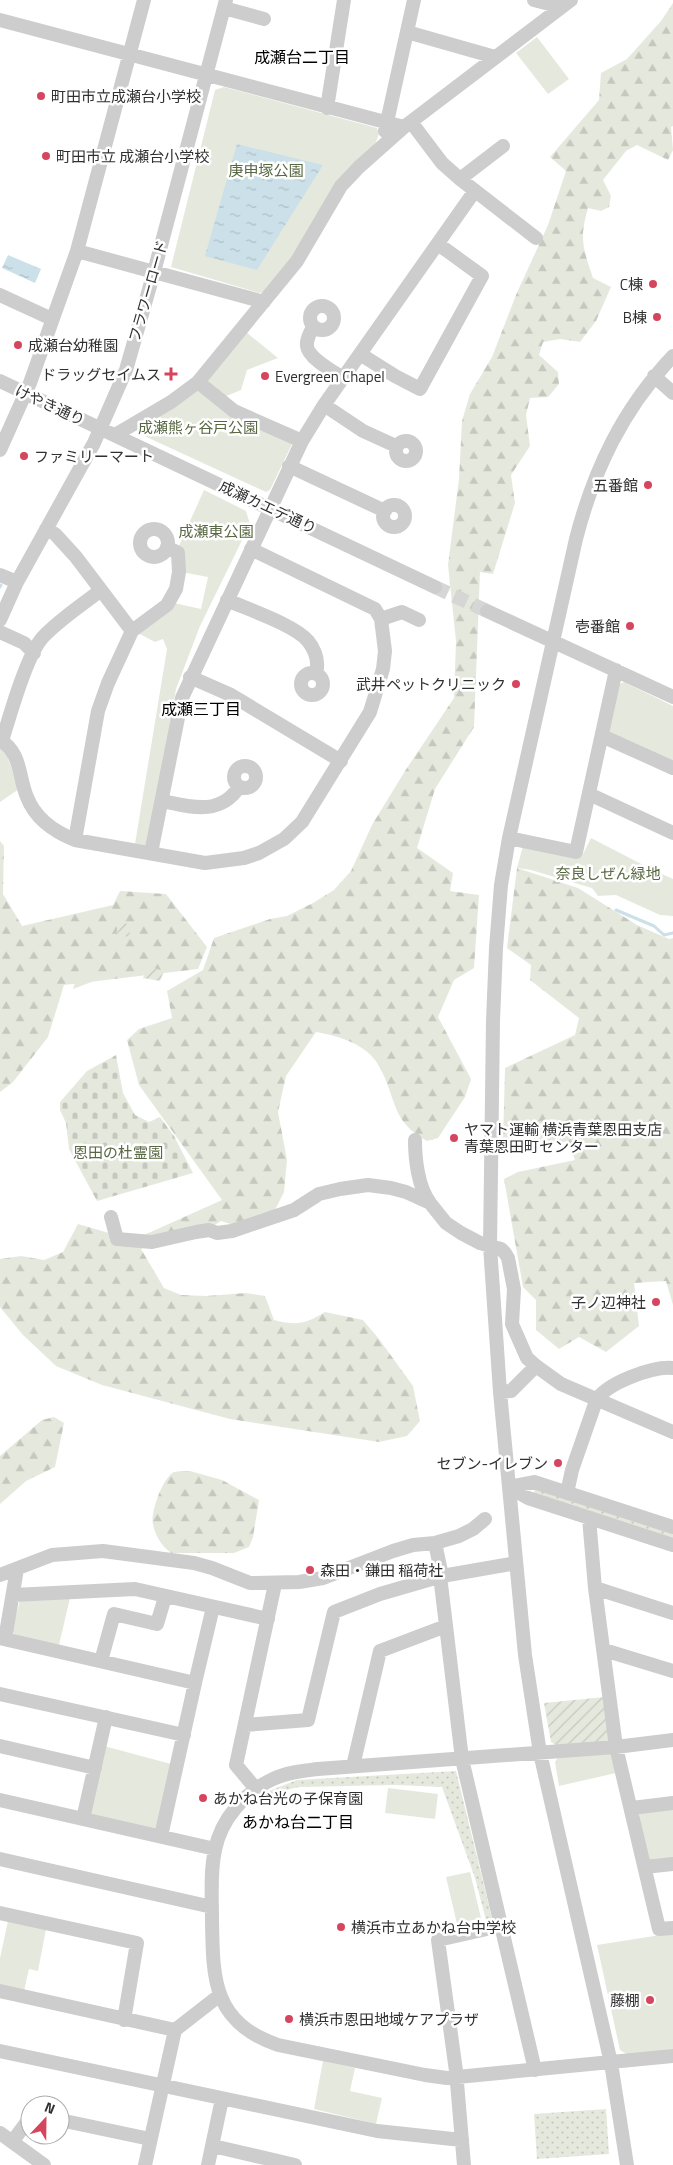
<svg xmlns="http://www.w3.org/2000/svg" width="673" height="2165" viewBox="0 0 673 2165" font-family="'Titillium Web','Noto Sans JP',sans-serif">
	<style>
		.grass { fill: url(#grass-dots) }
		.forest { fill: url(#forest-firs) }
		.cemetery { fill: url(#cemetery-stones) }
		.park { fill: #e5e9dd }
		.garden { fill: url(#garden-furrows) }
		.water { fill: url(#water-ripples) }
		.lines { fill: none; stroke-linecap: round; stroke-linejoin: round }
		.stream { stroke: #cbe0e8; stroke-width: 3 }
		.minor-tunnel { stroke: #d6d6d6; stroke-width: 14; stroke-dasharray: 14 7; stroke-linecap: butt }
		.minor { stroke: #cdcdcd; stroke-width: 14 }
		.poi-dot { fill: #d5455e; stroke: #fff; stroke-width: 2 }
		.labels { text-anchor: middle; dominant-baseline: central; stroke-width: 5; stroke-linejoin: round; paint-order: stroke }
		.poi-label { font-size: 15px; fill: #303030; stroke: #fff; text-anchor: start }
		.park-label { font-size: 15px; fill: #586842; stroke: #fff }
		.street-label { font-size: 15px; fill: #303030; stroke: #fff }
		.neighbourhood-label { font-size: 16px; fill: #000; stroke: #fff }
	</style>
	<defs>
		<pattern id="grass-dots" width="8" height="8" patternUnits="userSpaceOnUse" patternTransform="scale(1.25)"><rect width="8" height="8" fill="#e5e9dd"/><path d="M2 2h.1M6 6h.1" fill="none" stroke="#c5c8be" stroke-width="1.8" stroke-linecap="round"/></pattern>
		<pattern id="forest-firs" width="22" height="20" patternUnits="userSpaceOnUse" patternTransform="scale(1.25)"><rect width="22" height="20" fill="#e5e9dd"/><path d="M5 1l3.5 6h-7zM16 11l3.5 6h-7z" fill="#c5c8be"/></pattern>
		<pattern id="cemetery-stones" width="16" height="16" patternUnits="userSpaceOnUse" patternTransform="scale(1.25)"><rect width="16" height="16" fill="#e5e9dd"/><path d="M2 7V4a2 2 0 0 1 4 0v3zM10 15v-3a2 2 0 0 1 4 0v3z" fill="#c5c8be"/></pattern>
		<pattern id="garden-furrows" width="10" height="10" patternUnits="userSpaceOnUse" patternTransform="scale(1.25)"><rect width="10" height="10" fill="#e5e9dd"/><path d="M-1 1l2-2M0 10L10 0M9 11l2-2" fill="none" stroke="#c5c8be"/></pattern>
		<pattern id="water-ripples" width="26" height="14" patternUnits="userSpaceOnUse" patternTransform="scale(1.25)"><rect width="26" height="14" fill="#cbe0e8"/><path d="M2 4q2-2 4 0t4 0M15 11q2-2 4 0t4 0" fill="none" stroke="#afc0c7"/></pattern>
	</defs>
	<rect width="100%" height="100%" fill="#fff"/>
	<path class="grass" d="M536,1488L673,1533V1540L535,1495L534,1492Z
		M456,1771L492,1918L486,1920L475,1878L442,1787L395,1785L299,1787L262,1796L269,1791L297,1780Z
		M606,2109L609,2154L537,2159L534,2114Z"/>
	<path class="forest" d="M673,3V126L671,127L673,150L668,160L637,145L626,151L603,180L611,196L609,207L601,211L588,208C579,239 583,248 593,278L611,287L596,321L580,342L560,339L543,342L539,355L558,372L559,384L548,397L530,398L526,415L530,446L511,475L515,503L493,574L480,572L474,727L435,789L417,848L453,873L450,891L479,895L474,968L454,980L438,1017L471,1079L465,1097L438,1138L427,1141C390,1121 397,1098 379,1066C367,1044 339,1036 316,1032L286,1076L278,1112L287,1160L284,1192L271,1218L243,1228L221,1221L213,1226L155,1242L141,1249L164,1288L181,1295L206,1296L246,1293L265,1296L274,1320C297,1326 305,1324 325,1312L363,1320L379,1339L413,1386L420,1421L407,1436L379,1442L230,1419L102,1385L56,1366L23,1335L0,1307V1259L21,1256L44,1260L63,1252L78,1224L133,1240L222,1200L139,1085L127,1040L139,1029L172,1018L167,991L203,970L214,938L270,919L287,916L313,903L334,890L351,871L372,825L405,771L454,698L456,641L448,565L459,479L462,421L470,394L492,357L516,295L548,225L566,171L550,157L599,100L601,73L627,59L661,21Z
		M0,841L4,846L3,894L22,926L113,905L120,891L166,894L207,947L198,969L64,985L48,1037L13,1082L0,1092Z
		M517,868L578,888L637,925L669,939L673,938V1305L666,1281L634,1283L639,1326L606,1352L579,1337L559,1349L536,1330V1300L523,1287L504,1179L518,1172L575,1160L568,1142H503L505,1068L575,1035L579,1018L530,980L531,965L507,948Z
		M54,1417L64,1423L55,1467L26,1481L0,1504V1456L42,1420Z
		M190,1471L222,1480L259,1500L253,1537L249,1547L234,1553H171C162,1546 155,1536 153,1524C150,1513 163,1477 174,1472C178,1471 186,1471 190,1471Z"/>
	<path class="cemetery" d="M116,1055L123,1093L135,1115L149,1122L160,1117L174,1136L193,1173L97,1201L69,1149L66,1123L60,1110V1102L87,1071Z"/>
	<path class="park" d="M537,37L569,79L548,94L516,53Z
		M224,87L377,128L379,134L374,147L266,292L259,293L171,267L215,90Z
		M246,332L278,358L247,370L241,390L224,397L208,385L207,379Z
		M198,389L293,442L270,490L266,492L140,434L138,426Z
		M204,490L246,511L250,524L200,626L176,689L149,846L135,844L167,649L163,639L155,642L136,632L174,603L201,609L208,577L181,572L177,550Z
		M624,682L673,706V763L606,732L618,685Z
		M0,747L3,748L8,758L19,789L0,802Z
		M591,838L653,870L673,879V916L660,915L616,895L598,896L592,888L531,870L517,868L523,846L566,855L582,856Z
		M85,966L95,977L94,981L73,989L79,970Z
		M70,1598L59,1645L16,1637L12,1631L20,1600Z
		M104,1746L171,1764L158,1831L88,1814Z
		M610,1753L614,1756L616,1773L559,1786L555,1762L559,1756Z
		M388,1788L438,1794L435,1819L385,1813Z
		M673,1809V1861L648,1864L639,1813Z
		M470,1872L481,1918L457,1924L446,1877Z
		M8,1921L46,1929L38,1971L29,1969L24,1991L0,1986V1958Z
		M673,1933V2049L628,2055L620,2050L597,1945Z
		M323,2061L355,2068L350,2091L382,2098L376,2124L314,2109Z"/>
	<path class="garden" d="M118,923L131,924L129,937L116,935Z
		M148,966L164,971L160,981L143,978Z
		M605,1697L609,1744L559,1747L551,1742L544,1703Z"/>
	<path class="water" d="M237,144L323,165L257,270L205,256Z
		M8,255L41,269L35,283L2,268Z"/>
	<g class="lines">
		<path class="stream" d="M0,587L1,585
			M616,910L654,926L664,935L673,933"/>
		<path class="minor-tunnel" d="M435,587L487,611"/>
		<path class="minor" d="M534,0L561,7
			M224,8L264,19
			M0,20L404,127
			M407,32L495,57
			M327,108L344,0
			M411,122L442,163L460,179L536,238
			M385,131L414,0
			M460,179L503,146
			M77,251L264,302
			M0,295L52,319
			M310 318a12 12 0 1 1 24 0a12 12 0 1 1-24 0Z
			M313,327C310,333 306,340 307,346C308,358 334,372 343,378
			M360,354L395,376L420,389L482,276L438,244
			M654,376L673,393
			M0,381L435,587
			M198,382L234,411L302,441
			M324,405L363,431L396,446
			M115,435L171,402L198,382L297,261L341,186L359,167L404,127L571,0
			M396 451a10 10 0 1 1 20 0a10 10 0 1 1-20 0Z
			M0,450L30,383L77,251L144,0
			M289,466L385,511
			M383 516a11 11 0 1 1 22 0a11 11 0 1 1-22 0Z
			M140 543a14 14 0 1 1 28 0a14 14 0 1 1-28 0Z
			M46,529L55,534L76,557L132,631
			M0,575L17,582
			M227,600C247,609 295,625 308,641C316,651 319,662 316,674
			M487,611L673,697
			M381,619L402,612L419,620
			M0,620L17,582L94,443L126,370L154,272L226,0
			M0,632L24,643L34,653
			M301 684a11 11 0 1 1 22 0a11 11 0 1 1-22 0Z
			M190,677L231,695L341,761
			M602,736L673,768
			M0,740C22,753 18,776 27,797C35,818 55,832 75,840L205,863L244,858L259,853L284,839L302,822L370,712L383,669L385,651L381,619L375,609L251,549
			M2,741C10,715 27,654 43,637C60,619 82,605 101,590
			M234 777a11 11 0 1 1 22 0a11 11 0 1 1-22 0Z
			M589,794L673,833
			M162,801C191,807 220,816 239,787
			M509,838L576,852L616,670
			M75,840L98,711L108,683L132,631L167,605L176,589L179,572L178,553L167,547
			M151,853L182,698L302,441L324,405L474,192
			M415,1140C415,1159 418,1187 430,1203
			M111,1217L117,1239L152,1242L196,1232L209,1230L217,1233L232,1231L294,1210L319,1194L340,1189L368,1185L391,1188L406,1192L430,1203L446,1223L461,1233L480,1243L501,1249L505,1253L508,1258L514,1289L512,1324L527,1358L536,1366L561,1384L673,1432
			M500,1392L511,1391L536,1366
			M509,1487L528,1498L673,1545
			M509,1487L534,1482L673,1527
			M567,1493L572,1470L596,1401C606,1383 653,1366 673,1368
			M589,1518L595,1588L616,1747L659,1929L673,1928
			M435,1543L442,1576L441,1584L462,1759L535,2070
			M0,1575L52,1555L103,1551L194,1563L212,1568L250,1583L299,1582L323,1578L393,1551L413,1545L435,1543L459,1536L473,1529L485,1519
			M595,1588L673,1613
			M13,1595L135,1589L268,1619
			M0,1638L195,1683L161,1836
			M5,1639L17,1569
			M604,1650L673,1671
			M101,1661L114,1614L157,1624L165,1597
			M195,1683L213,1607
			M0,1694L184,1735
			M245,1725L308,1720L334,1612L380,1594L442,1576L516,1563
			M673,1740L616,1747L318,1769C303,1771 287,1772 273,1779C245,1792 221,1819 215,1850C210,1872 212,1896 212,1919C213,1979 212,2022 278,2045L425,2075L447,2078L673,2056
			M0,1746L95,1768
			M353,1766L380,1651L446,1626
			M256,1789L236,1765L275,1584
			M0,1800L215,1849
			M632,1808L673,1803
			M83,1819L106,1717
			M0,1859L212,1907
			M645,1867L673,1864
			M0,1913L137,1943L124,2020
			M0,1991L175,2030
			M0,2051L377,2131L462,2140
			M60,2120L150,2139
			M0,2133L44,2165
			M12,2142L30,2118
			M213,2146L295,2165
			M145,2165L175,2030L220,1995
			M208,2165L222,2099
			M464,2165L456,2071L438,1940L500,1926
			M627,2165L611,2063L540,1753L525,1655L500,1392L490,1246L493,1021L496,948L501,885L509,838L576,539C594,469 623,409 673,356"/>
	</g>
	<g class="poi-dot">
		<circle cx="41" cy="96" r="5"/>
		<circle cx="46" cy="156" r="5"/>
		<circle cx="653" cy="284" r="5"/>
		<circle cx="657" cy="317" r="5"/>
		<circle cx="18" cy="345" r="5"/>
		<path d="M168.5 366.5h5v5h5v5h-5v5h-5v-5h-5v-5h5z"/>
		<circle cx="265" cy="376" r="5"/>
		<circle cx="24" cy="456" r="5"/>
		<circle cx="648" cy="485" r="5"/>
		<circle cx="630" cy="626" r="5"/>
		<circle cx="516" cy="684" r="5"/>
		<circle cx="454" cy="1138" r="5"/>
		<circle cx="656" cy="1302" r="5"/>
		<circle cx="558" cy="1463" r="5"/>
		<circle cx="310" cy="1570" r="5"/>
		<circle cx="203" cy="1798" r="5"/>
		<circle cx="341" cy="1927" r="5"/>
		<circle cx="650" cy="2000" r="5"/>
		<circle cx="289" cy="2019" r="5"/>
	</g>
	<g class="labels">
		<g class="poi-label">
			<text x="51" y="96">町田市立成瀬台小学校</text>
			<text x="56" y="156">町田市立 成瀬台小学校</text>
			<text x="643" y="284" text-anchor="end">C棟</text>
			<text x="647" y="317" text-anchor="end">B棟</text>
			<text x="28" y="345">成瀬台幼稚園</text>
			<text x="161" y="374" text-anchor="end">ドラッグセイムス</text>
			<text x="275" y="376">Evergreen Chapel</text>
			<text x="34" y="456">ファミリーマート</text>
			<text x="638" y="485" text-anchor="end">五番館</text>
			<text x="620" y="626" text-anchor="end">壱番館</text>
			<text x="506" y="684" text-anchor="end">武井ペットクリニック</text>
			<text x="464" y="1129">ヤマト運輸 横浜青葉恩田支店<tspan x="464" dy="17">青葉恩田町センター</tspan></text>
			<text x="646" y="1302" text-anchor="end">子ノ辺神社</text>
			<text x="548" y="1463" text-anchor="end">セブン-イレブン</text>
			<text x="320" y="1570">森田・鎌田 稲荷社</text>
			<text x="213" y="1798">あかね台光の子保育園</text>
			<text x="351" y="1927">横浜市立あかね台中学校</text>
			<text x="640" y="2000" text-anchor="end">藤棚</text>
			<text x="299" y="2019">横浜市恩田地域ケアプラザ</text>
		</g>
		<g class="park-label">
			<text x="266" y="170">庚申塚公園</text>
			<text x="198" y="427">成瀬熊ヶ谷戸公園</text>
			<text x="216" y="531">成瀬東公園</text>
			<text x="608" y="873">奈良しぜん緑地</text>
			<text x="118" y="1152">恩田の杜霊園</text>
		</g>
		<g class="street-label">
			<text transform="translate(148 291) rotate(-74)">フラワーロード</text>
			<text transform="translate(50 405) rotate(25)">けやき通り</text>
			<text transform="translate(268 507) rotate(25)">成瀬カエデ通り</text>
		</g>
		<g class="neighbourhood-label">
			<text x="302" y="57">成瀬台二丁目</text>
			<text x="201" y="709">成瀬三丁目</text>
			<text x="298" y="1822">あかね台二丁目</text>
		</g>
	</g>
	<g transform="translate(45 2120) rotate(22)"><circle r="24" fill="#ffffff" stroke="#acacac"/>
	<path d="M0-4L9 19L0 12L-9 19Z" fill="#d5455e"/>
	<text y="-8" font-size="14" font-weight="bold" text-anchor="middle" fill="#303030">N</text>
	</g>
</svg>
